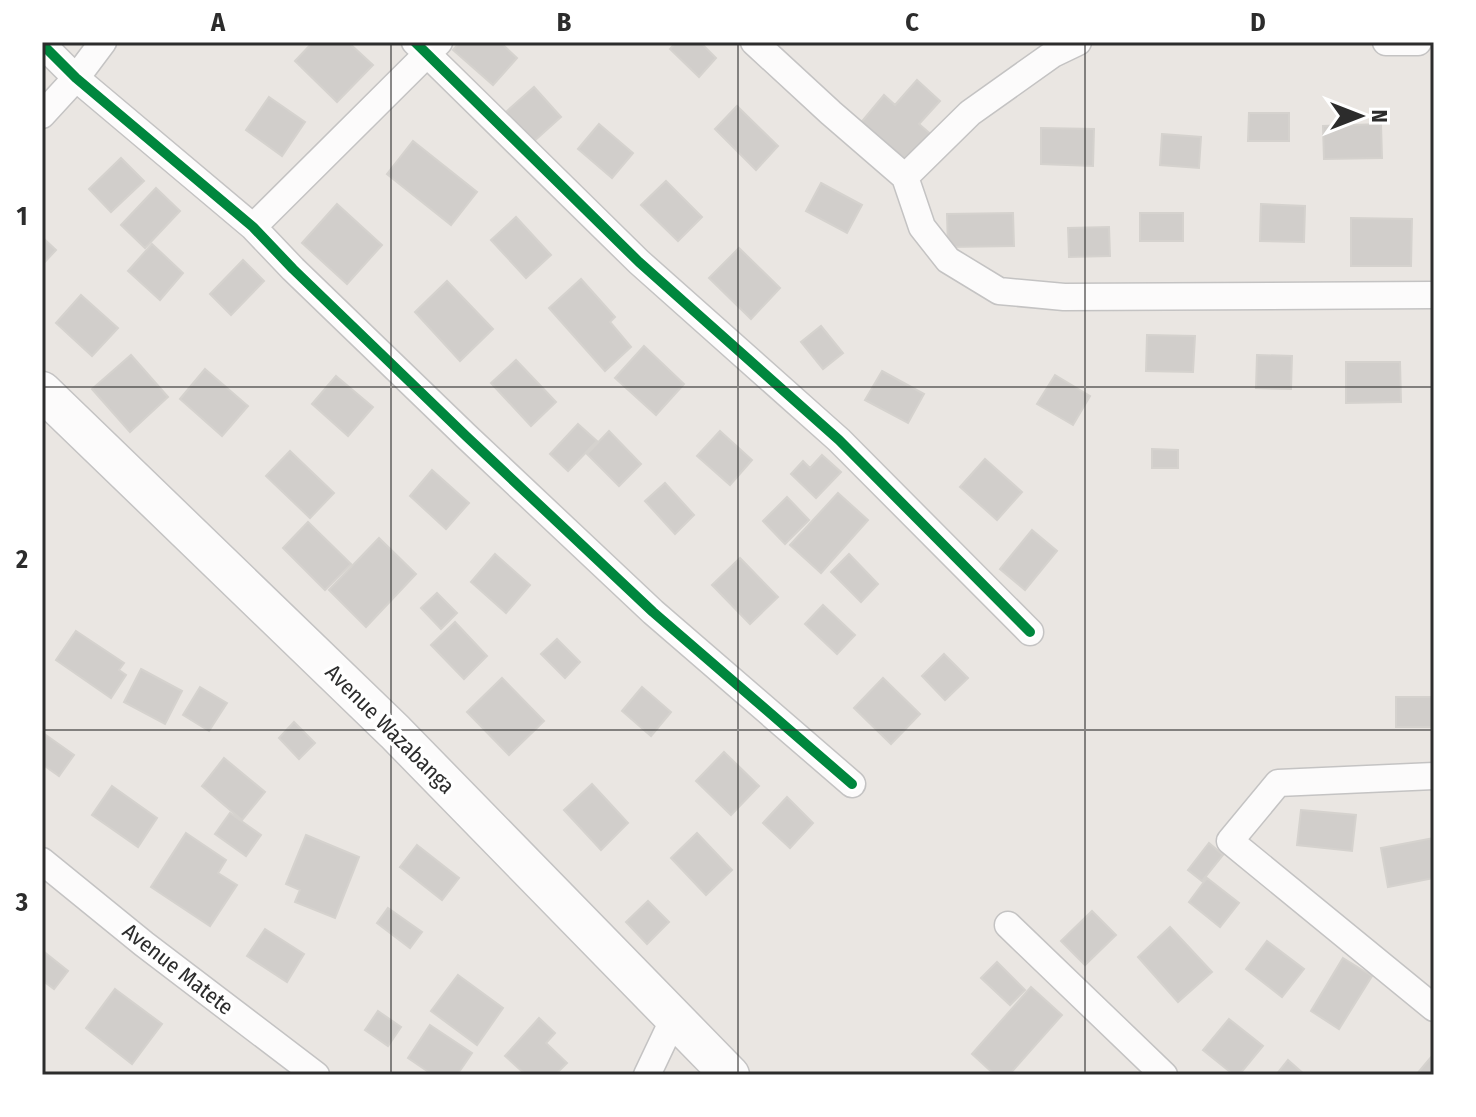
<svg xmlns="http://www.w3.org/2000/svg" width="1476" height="1117" viewBox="0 0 1476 1117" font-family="'Fira Sans Condensed',sans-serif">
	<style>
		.building { fill: #d1cecb; stroke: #d5d2ce; stroke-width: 2 }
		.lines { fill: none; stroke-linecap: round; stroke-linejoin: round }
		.minor-casing { stroke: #c4c3c3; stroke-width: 29 }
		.secondary-casing { stroke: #c4c3c3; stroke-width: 41 }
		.minor { stroke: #fcfbfb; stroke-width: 26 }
		.secondary { stroke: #fcfbfb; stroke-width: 38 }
		.cycleway-casing { stroke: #fff; stroke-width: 15 }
		.cycleway { stroke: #00873e; stroke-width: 10 }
		.grid { fill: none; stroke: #2c2c2c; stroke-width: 2; stroke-opacity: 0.55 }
		.labels { text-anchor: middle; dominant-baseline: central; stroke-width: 7; stroke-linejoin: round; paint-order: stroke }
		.street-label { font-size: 22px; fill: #2c2c2c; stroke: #fff }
		.neatline { fill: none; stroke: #2c2c2c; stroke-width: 3 }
		.grid-label { font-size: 26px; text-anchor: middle; font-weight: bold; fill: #2c2c2c }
	</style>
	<rect width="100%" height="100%" fill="#eae6e2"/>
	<path class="building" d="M313,42H348L373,65L337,102L295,61Z
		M460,42H500L517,58L493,85L453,50Z
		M676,42H700L716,58L699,77L670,49Z
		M917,80L940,101L919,124L934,137L908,167L859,125L884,95L895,105Z
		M534,87L561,117L533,142L506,112Z
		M269,97L305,122L282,156L246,130Z
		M737,106L778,146L756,170L715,129Z
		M1249,113H1289V141H1248Z
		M599,124L633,153L612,178L578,149Z
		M1381,124L1382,158L1324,159L1323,126Z
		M1041,128L1094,129L1093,166L1041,164Z
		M1162,134L1201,137L1199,168L1160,165Z
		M413,141L477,192L451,225L387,174Z
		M121,158L144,181L111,212L89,189Z
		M666,181L702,217L678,241L641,205Z
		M821,183L862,205L847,233L806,211Z
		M156,188L180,211L145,248L121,225Z
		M337,204L382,245L347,284L302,243Z
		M1261,204L1305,206L1304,242L1260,241Z
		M1013,213L1014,246L948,247L947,214Z
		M1140,213H1183V241H1140Z
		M516,217L551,255L526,278L491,240Z
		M1351,218L1412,219L1411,266H1351Z
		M1109,227L1110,256L1069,257L1068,228Z
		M42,237L56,250L42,265Z
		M152,244L183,273L160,300L128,271Z
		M739,248L780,288L751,319L709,278Z
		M243,260L264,281L231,315L210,294Z
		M581,279L615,317L610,322L631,347L605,371L549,308Z
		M447,281L493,329L460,361L415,312Z
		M81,295L118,328L92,356L56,323Z
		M821,326L843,353L823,369L801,342Z
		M1147,335L1195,336L1193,372L1146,371Z
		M644,346L684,384L656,415L615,378Z
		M131,355L168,397L130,432L92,389Z
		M1257,355L1292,356L1291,389L1256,388Z
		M516,360L556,402L531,426L491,383Z
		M1346,362H1400L1401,402L1346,403Z
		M205,369L248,406L222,436L180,399Z
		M882,371L924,394L908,423L865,400Z
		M1055,375L1090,396L1073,425L1037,404Z
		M336,376L373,407L348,436L312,404Z
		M578,424L597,441L568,471L550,454Z
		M609,431L641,464L619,486L587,454Z
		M720,431L752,460L730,485L697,456Z
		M1152,449L1178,450V468H1152Z
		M290,451L334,493L310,518L266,476Z
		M822,455L841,472L816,498L791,474L803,461L810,468Z
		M985,459L1022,492L997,520L960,487Z
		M432,470L469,503L446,529L410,496Z
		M665,483L694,515L675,534L645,501Z
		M838,493L868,520L821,573L790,545Z
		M787,497L809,520L785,544L763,521Z
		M308,522L351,564L325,590L283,548Z
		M1032,530L1057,551L1025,590L1000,569Z
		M379,538L416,574L366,627L329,590Z
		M495,554L530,585L506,613L471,582Z
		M849,554L878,584L861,602L831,572Z
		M740,558L778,597L750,624L712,585Z
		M437,593L457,613L441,629L421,608Z
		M823,605L855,635L837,654L805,624Z
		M455,622L487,656L464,679L431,645Z
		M76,631L124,663L119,670L126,675L111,698L56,660Z
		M557,639L580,662L565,678L541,654Z
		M944,654L968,678L945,700L922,676Z
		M141,669L182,691L165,724L124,702Z
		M502,678L544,721L509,755L467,712Z
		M883,678L920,714L891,744L854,708Z
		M200,687L227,703L209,731L183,715Z
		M642,687L671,712L651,736L622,711Z
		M1396,697H1434V727H1396Z
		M294,722L315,743L299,759L279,738Z
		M43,733L74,755L59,776L42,764Z
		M724,752L759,786L731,815L696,781Z
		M224,758L265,792L242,820L202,786Z
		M592,784L628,823L601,850L564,810Z
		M112,786L157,818L138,847L92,815Z
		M787,797L813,823L790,848L763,823Z
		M1301,810L1356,815L1352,851L1297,845Z
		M230,813L261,835L246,856L215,834Z
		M186,833L226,860L218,873L237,885L210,926L151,887Z
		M697,833L732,870L706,895L671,858Z
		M306,835L359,857L335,918L295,902L300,890L286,884Z
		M1434,838V878L1388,887L1381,848Z
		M1209,843L1223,855L1202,881L1188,870Z
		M417,845L459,878L442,900L400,867Z
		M1207,878L1239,903L1220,927L1189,902Z
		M648,901L669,922L647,944L626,922Z
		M388,908L422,932L410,948L377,923Z
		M1092,911L1116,935L1085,965L1061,941Z
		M1170,927L1212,972L1178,1002L1138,957Z
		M265,929L304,954L287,982L247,956Z
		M1267,941L1304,969L1282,997L1246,969Z
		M43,951L68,971L54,989L42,980Z
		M1343,958L1372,976L1339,1029L1311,1011Z
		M997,962L1025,990L1010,1005L981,978Z
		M458,975L503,1008L477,1045L431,1011Z
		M1031,987L1062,1015L1009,1075H995L972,1054Z
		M115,989L162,1024L132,1064L86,1028Z
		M378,1011L401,1027L388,1046L365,1030Z
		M539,1018L555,1033L546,1043L567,1063L555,1075H526L505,1056Z
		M1229,1019L1263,1046L1239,1075H1234L1203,1050Z
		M430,1025L472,1053L457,1075H433L408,1058Z
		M1432,1056L1434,1058V1075H1416Z
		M1288,1060L1305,1075H1276Z"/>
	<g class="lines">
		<defs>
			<path id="minor" d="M415,42L639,262L839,440L1030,632
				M754,42L831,113L905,177L922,227L948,260L999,291L1064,297L1434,295
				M1386,42H1418
				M42,44L76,78L253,227L293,269L466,436L653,612L852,784
				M42,115L76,78L103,42
				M905,177L970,113L1053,54L1078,42
				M253,227L439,42
				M1434,776L1278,783L1230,841L1434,1008
				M42,861L144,944L316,1075
				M1008,925L1164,1075
				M647,1075L674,1018"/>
			<path id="secondary" d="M42,391L395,732L730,1075"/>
		</defs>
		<use href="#minor" class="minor-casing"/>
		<use href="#secondary" class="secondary-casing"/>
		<use href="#minor" class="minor"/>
		<use href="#secondary" class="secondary"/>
		<defs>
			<path id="cycleway" d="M415,42L639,262L839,440L1030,632
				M42,44L76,78L253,227L293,269L466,436L653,612L852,784"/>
		</defs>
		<use href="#cycleway" class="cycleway-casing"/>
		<use href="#cycleway" class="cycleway"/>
	</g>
	<path class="grid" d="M391,42V1075M738,42V1075M1085,42V1075M42,387H1434M42,730H1434"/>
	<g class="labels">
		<g class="street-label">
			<text transform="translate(390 729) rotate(45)">Avenue Wazabanga</text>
			<text transform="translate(178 969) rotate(38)">Avenue Matete</text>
		</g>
	</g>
	<rect width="1476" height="1117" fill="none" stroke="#ffffff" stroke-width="88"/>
	<g transform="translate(1360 116) rotate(90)" stroke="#ffffff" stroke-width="6" paint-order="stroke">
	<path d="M0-6L14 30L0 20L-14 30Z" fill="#2c2c2c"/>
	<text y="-12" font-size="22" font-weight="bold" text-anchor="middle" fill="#2c2c2c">N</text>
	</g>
	<rect x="44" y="44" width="1388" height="1029" class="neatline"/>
	<g class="grid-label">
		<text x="218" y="31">A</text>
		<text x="564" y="31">B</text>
		<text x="912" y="31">C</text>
		<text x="1258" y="31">D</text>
		<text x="22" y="225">1</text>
		<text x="22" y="568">2</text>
		<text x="22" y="911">3</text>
	</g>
</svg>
